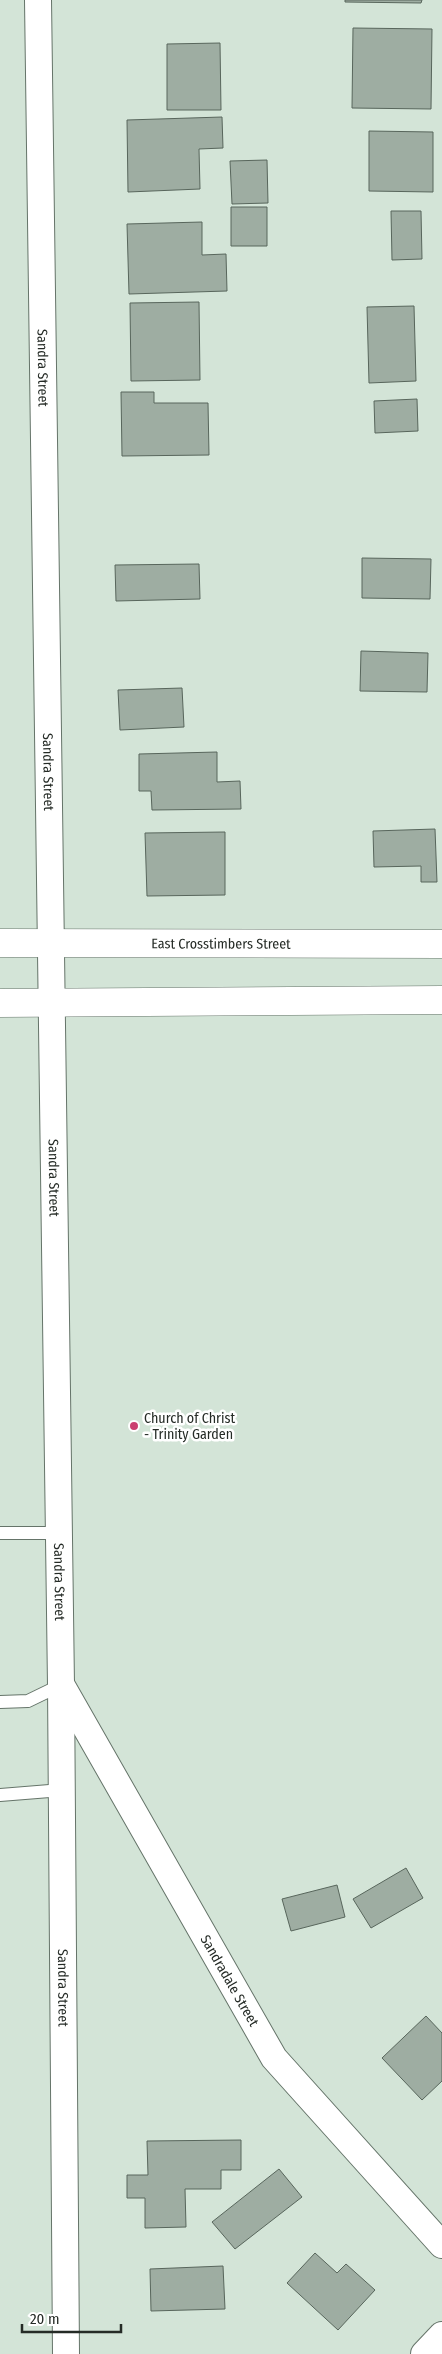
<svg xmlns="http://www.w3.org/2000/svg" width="442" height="2354" viewBox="0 0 442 2354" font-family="'Fira Sans Condensed',sans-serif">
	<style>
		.building { fill: #9eada2; stroke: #58665c }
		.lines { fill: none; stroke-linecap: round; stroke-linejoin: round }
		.service-casing { stroke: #657469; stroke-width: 14 }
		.minor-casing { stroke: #657469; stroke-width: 28 }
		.secondary-casing { stroke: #657469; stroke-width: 29 }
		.service { stroke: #fff; stroke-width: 12 }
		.minor { stroke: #fff; stroke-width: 26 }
		.secondary { stroke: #fff; stroke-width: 28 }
		.poi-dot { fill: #cb3f70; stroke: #fff; stroke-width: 2 }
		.labels { text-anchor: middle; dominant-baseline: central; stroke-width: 5; stroke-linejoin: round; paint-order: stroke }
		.street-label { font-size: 14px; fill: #252b26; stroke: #fff }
		.poi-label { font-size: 14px; fill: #252b26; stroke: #fff; text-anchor: start }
	</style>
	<rect width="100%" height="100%" fill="#d3e4d7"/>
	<path class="building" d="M345,0H422L421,3L345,2Z
		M353,28L432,29L431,109L352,108Z
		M220,43L221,110H167V44Z
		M222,117L223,148L199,149L200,189L128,192L127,120Z
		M369,131L433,132V192L369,191Z
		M267,160L268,203L232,204L230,161Z
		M231,207H267V246H231Z
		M391,211H421L422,259L392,260Z
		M202,222V255L226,254L227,291L129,294L127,224Z
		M199,302L200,380L131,381L130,303Z
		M414,306L416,381L369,383L367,307Z
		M121,392H154V403H208L209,455L122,456Z
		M417,399L418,431L375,433L374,401Z
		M362,558L431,559L430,599L362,598Z
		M199,564L200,599L116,601L115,565Z
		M361,651L428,653L427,692L360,691Z
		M182,688L184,727L120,730L118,690Z
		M217,752V782L240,781L241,809L152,810L151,791H139V754Z
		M435,829L437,882H421V866L374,867L373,831Z
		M225,832V895L147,896L145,833Z
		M406,1868L423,1898L371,1928L353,1899Z
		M337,1885L345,1917L291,1931L282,1899Z
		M426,2016L442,2033V2081L422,2100L382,2058Z
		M241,2140V2170H221V2189H185L186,2227L145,2228V2198H127V2175H148L147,2141Z
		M279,2169L302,2197L235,2249L212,2222Z
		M315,2253L337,2273L346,2264L375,2290L338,2330L287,2283Z
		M223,2266L225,2309L151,2311L150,2269Z"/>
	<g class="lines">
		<defs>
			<path id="service" d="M0,1533H59
				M0,1702L28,1701L61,1685
				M0,1795L62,1790"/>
			<g id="minor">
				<path id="s1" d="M38,0L61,1685L66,2354"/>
				<path id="s2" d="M62,1686L274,2058L442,2245"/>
				<path d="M424,2354L442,2335"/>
			</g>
			<g id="secondary">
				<path id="s3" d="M0,943L442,944"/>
				<path d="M0,1003L442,1000"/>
			</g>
		</defs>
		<use href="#service" class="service-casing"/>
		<use href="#minor" class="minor-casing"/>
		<use href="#secondary" class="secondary-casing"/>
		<use href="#service" class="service"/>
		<use href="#minor" class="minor"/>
		<use href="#secondary" class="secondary"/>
	</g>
	<circle class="poi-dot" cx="134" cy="1426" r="5"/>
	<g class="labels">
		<g class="street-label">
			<text stroke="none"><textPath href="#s1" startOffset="368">Sandra Street</textPath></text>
			<text stroke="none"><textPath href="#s1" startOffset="772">Sandra Street</textPath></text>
			<text stroke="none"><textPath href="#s3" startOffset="221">East Crosstimbers Street</textPath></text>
			<text stroke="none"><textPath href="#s1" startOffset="1178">Sandra Street</textPath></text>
			<text stroke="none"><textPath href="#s1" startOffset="1582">Sandra Street</textPath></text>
			<text stroke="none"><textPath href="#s2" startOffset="339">Sandradale Street</textPath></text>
			<text stroke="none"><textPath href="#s1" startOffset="1988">Sandra Street</textPath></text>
		</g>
		<g class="poi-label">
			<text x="144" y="1418">Church of Christ<tspan x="144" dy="16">- Trinity Garden</tspan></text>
		</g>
	</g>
	<path d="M22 2324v8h99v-8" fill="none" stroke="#252b26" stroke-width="2.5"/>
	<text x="30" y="2324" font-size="15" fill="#252b26" stroke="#ffffff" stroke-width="4" paint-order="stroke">20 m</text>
</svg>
